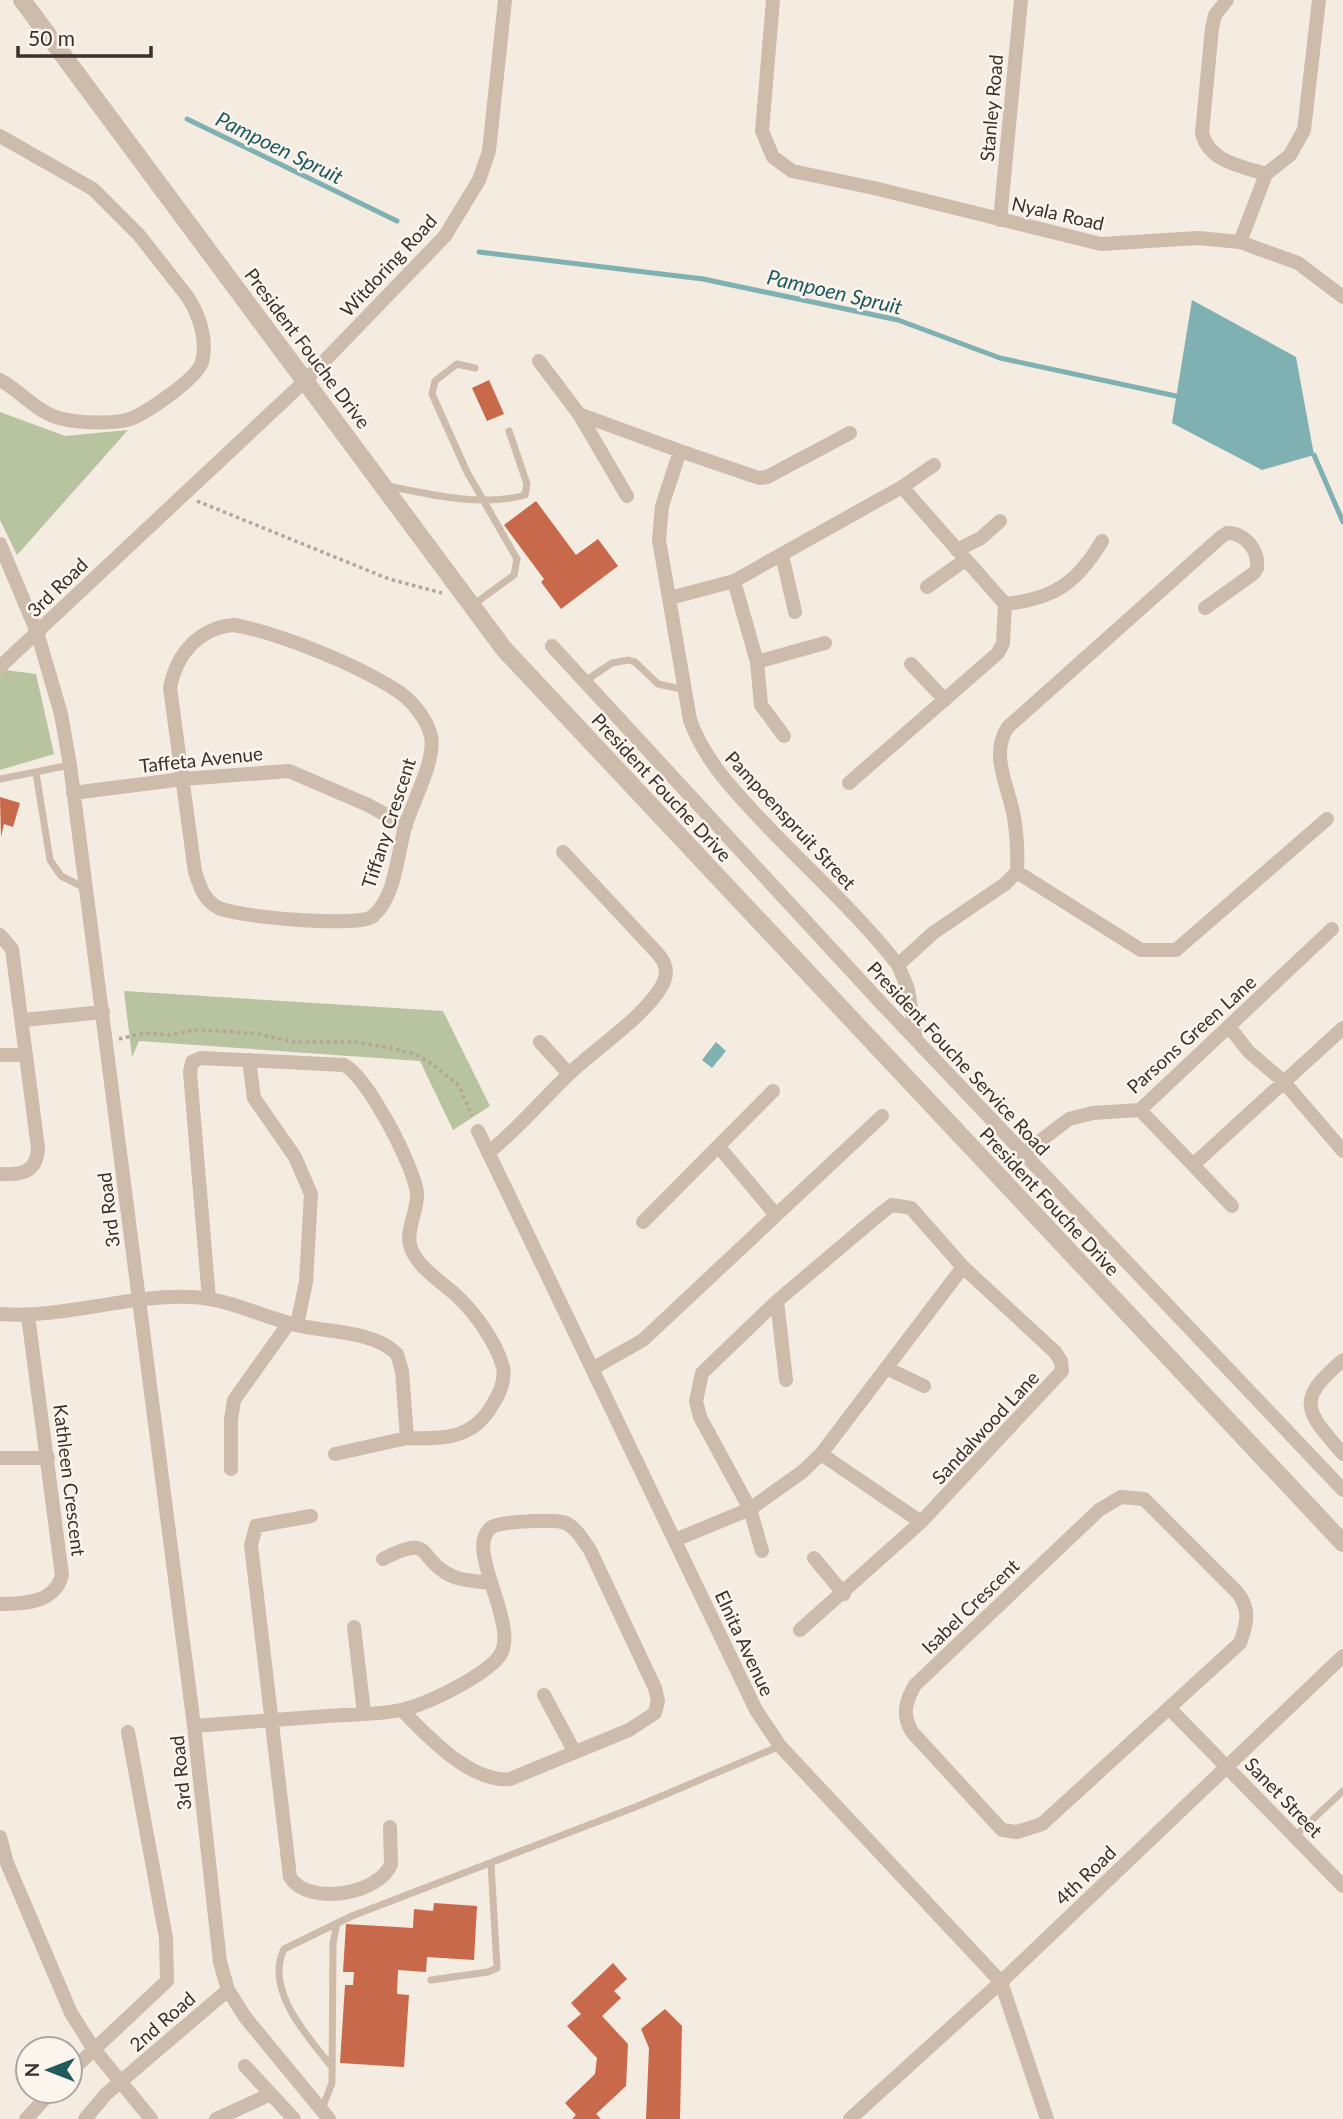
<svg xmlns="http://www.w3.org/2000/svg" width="1343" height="2119" viewBox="0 0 1343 2119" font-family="Lato,sans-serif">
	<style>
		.green { fill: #b8c4a0 }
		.water { fill: #7fb0b2 }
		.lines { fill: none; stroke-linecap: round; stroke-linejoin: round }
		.stream { stroke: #7fb0b2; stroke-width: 5 }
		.building { fill: #c8694b }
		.path { stroke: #b9a596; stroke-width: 3.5; stroke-dasharray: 3.5 3.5; stroke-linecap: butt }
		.service { stroke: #cdbbac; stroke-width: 7 }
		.minor { stroke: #cdbbac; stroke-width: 14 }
		.tertiary { stroke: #cdbbac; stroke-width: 18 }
		.labels { text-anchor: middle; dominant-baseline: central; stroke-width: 5; stroke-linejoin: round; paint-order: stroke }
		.street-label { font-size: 19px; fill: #3b302b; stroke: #fbf5ee }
		.water-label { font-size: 21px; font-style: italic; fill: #1f5a5e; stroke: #fbf5ee }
	</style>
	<rect width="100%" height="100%" fill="#f4ebe1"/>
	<path class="green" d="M0,412L65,436L128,430L17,555L0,520Z
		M5,670L36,674L54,754L0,770V675Z
		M124,991L443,1011L490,1106L453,1130L420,1061L139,1041L132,1057Z"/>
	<path class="water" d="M1192,300L1296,357L1314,455L1262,470L1172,423Z
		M716,1042L726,1051L712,1068L702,1060Z"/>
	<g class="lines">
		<path class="stream" d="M187,119L397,221
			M479,252L703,279L898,320L1000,358L1176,396
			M1314,455L1343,522"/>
	</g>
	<path class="building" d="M489,380L504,414L487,421L472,388Z
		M536,501L576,555L598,539L618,566L561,609L541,582L544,579L504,525Z
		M0,797L20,803L13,827L4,824L1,837Z
		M434,1903L477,1906L474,1960L427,1957L426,1972L398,1970L397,1994L409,1995L404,2067L340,2063L345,1985H353L354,1972H343L346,1924L413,1928L414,1909L433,1911Z
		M613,1963L627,1979L614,1991L621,1998L602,2016L628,2044L626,2086L596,2114L601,2119H572L576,2115L565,2103L595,2074L597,2058L567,2026L581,2014L571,2003Z
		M665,2009L682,2026L680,2119H646L649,2048L641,2029Z"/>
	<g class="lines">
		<path class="path" d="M197,501L389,579L442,593
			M119,1039L145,1033L170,1035L195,1030L253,1033L294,1042H356L390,1048L415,1054L432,1064L459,1086L472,1116"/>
		<path class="service" d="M388,486C431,495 482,507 525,495L527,484L509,431
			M473,605L514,575L517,559L467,472L432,394L435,381L457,364L475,368
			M585,681L612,663L628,660L635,662L658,684L686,690
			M36,773L50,860L61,876L85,888
			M0,779L70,765
			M1295,1836L1343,1791
			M431,1980L488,1972L497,1968L491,1864
			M332,2067C308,2037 264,1990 284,1949L352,1916L638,1806L780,1746
			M322,2109L332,2083L333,1944L337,1923"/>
		<path class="minor" d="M773,0L762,131L773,157L792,171L874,188L1101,244L1198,238L1240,242L1298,263L1343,297
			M1227,0L1215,15L1212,28L1202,133C1209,162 1241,166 1266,174
			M0,136L93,189L139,235L187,296C199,314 208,340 202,362C197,379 144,415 127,420C109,424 80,423 63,419C38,414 22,392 0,380
			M1000,220L1021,0
			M1240,242L1266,174L1290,155L1304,130L1319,0
			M539,361L579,414L680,451
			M579,414L627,496
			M850,433L767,477L759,478L680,451L662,506L659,540L690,720C706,764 738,795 769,828C812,873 860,916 898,965L908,989L916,1039
			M0,544L37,632L0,667
			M957,550L981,538L1000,521
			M782,555L795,612
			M734,581L757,662L761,705L784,736
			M927,587L965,560
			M670,598L734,581L902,487L934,465
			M1005,604C1054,599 1077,583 1102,541
			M234,625C280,633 357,665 396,690C411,699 427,719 431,736C436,760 412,803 405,827C397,855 396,896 373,916C360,928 233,917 217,907C203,899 200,886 195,872L170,688C176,655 198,628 234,625Z
			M552,646L882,1004L1343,1490
			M757,662L825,643
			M911,664L945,700
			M849,783L998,653L1003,643L1005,604L902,487
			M73,793L183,779L289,771L368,805L406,826
			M1017,872L1141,950H1176L1327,819
			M0,935L12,949L38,1148C37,1173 21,1175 0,1174
			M898,965L933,933L1005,884L1017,872C1018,853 1017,835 1014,817C1009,788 989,754 1008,727L1221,537L1227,533C1245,533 1259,550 1257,568L1254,573L1205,608
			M24,1020L103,1012
			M1230,1028L1249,1052L1283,1081L1343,1151
			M540,1042L569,1074
			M0,1055H26
			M249,1060L254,1098L295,1157L311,1194L306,1282L297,1325
			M1140,1110L1193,1165L1343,1028
			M478,1131L756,1710L780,1746L1001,1982L1047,2119
			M719,1147L776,1215
			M488,1153C518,1129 541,1101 569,1074C595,1049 642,1018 660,989C668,977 668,966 659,955L563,852
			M1023,1154L1069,1119L1093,1113L1140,1110L1332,929
			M1193,1165L1232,1206
			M643,1222L773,1091
			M777,1301L786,1380
			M0,1314C64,1319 128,1294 192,1297C233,1299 267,1320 306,1327C334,1332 377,1333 397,1354L402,1371L407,1438C440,1439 472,1440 491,1407C498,1396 506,1382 503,1367C496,1342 475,1313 457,1296C442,1282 415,1266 410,1245C406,1228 418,1211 417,1193C414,1166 367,1076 344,1065L201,1058L192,1062L190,1072L209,1299
			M1343,1360C1295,1401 1305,1410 1343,1454
			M592,1369L643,1340L882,1116
			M888,1369L924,1386
			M335,1454L407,1438
			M821,1454L963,1267
			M0,1458H48
			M231,1469V1420L234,1400L289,1323
			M1121,1497L1144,1499L1237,1592C1251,1609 1247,1624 1240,1643L1042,1824L1017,1832L1002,1830L912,1732C902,1715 905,1702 915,1685L1099,1510Z
			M311,1516L256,1526L251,1545L290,1877C308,1907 380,1894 391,1864L390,1827
			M675,1540L750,1509L700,1417L696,1401L702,1373L777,1301L880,1214L892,1205L911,1208L963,1267L1055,1352L1061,1361L1062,1371L921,1522L800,1630
			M762,1551L750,1509L802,1472L821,1454L921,1522
			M814,1558L844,1594
			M383,1559C435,1532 416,1560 452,1576C462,1581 478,1581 489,1583
			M0,1604C24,1604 55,1603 62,1575L28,1316
			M354,1627L364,1713
			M544,1695L574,1751
			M1171,1710L1343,1886
			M194,1726C238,1723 282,1719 327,1716C351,1714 377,1715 401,1710C428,1704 480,1678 498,1658C524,1629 461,1547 492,1527C501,1521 556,1519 566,1523C577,1529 583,1540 590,1550L655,1688L658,1701L655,1713L629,1730L510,1779C471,1783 427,1736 402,1710
			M0,1837L7,1863L71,2013L93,2048L151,2119
			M245,2066L294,2119
			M70,2072L167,1981L166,1938L128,1732
			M26,2119L52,2091
			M85,2119L106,2094L228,1990
			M216,2119L271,2094
			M329,2119L245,2017L228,1990L220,1962L194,1726L70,765L61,714L37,632L306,380L445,236L479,180L489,151L505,0
			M850,2119L1001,1982L1343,1656"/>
		<path class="tertiary" d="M22,0L504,649L1343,1543"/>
	</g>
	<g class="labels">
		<g class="street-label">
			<text transform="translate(991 108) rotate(-85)">Stanley Road</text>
			<text transform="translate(1058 213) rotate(13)">Nyala Road</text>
			<text transform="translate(388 265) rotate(-47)">Witdoring Road</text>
			<text transform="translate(308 348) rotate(53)">President Fouche Drive</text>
			<text transform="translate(57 587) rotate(-44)">3rd Road</text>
			<text transform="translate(201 759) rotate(-6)">Taffeta Avenue</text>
			<text transform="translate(662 787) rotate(47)">President Fouche Drive</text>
			<text transform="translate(791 820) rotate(47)">Pampoenspruit Street</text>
			<text transform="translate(388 823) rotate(-72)">Tiffany Crescent</text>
			<text transform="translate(1191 1034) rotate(-42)">Parsons Green Lane</text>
			<text transform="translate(959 1058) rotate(47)">President Fouche Service Road</text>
			<text transform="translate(1050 1201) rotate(47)">President Fouche Drive</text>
			<text transform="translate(108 1210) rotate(-97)">3rd Road</text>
			<text transform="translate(985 1427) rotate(-47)">Sandalwood Lane</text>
			<text transform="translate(70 1480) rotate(83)">Kathleen Crescent</text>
			<text transform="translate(970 1606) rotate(-44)">Isabel Crescent</text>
			<text transform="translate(745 1643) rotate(65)">Elnita Avenue</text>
			<text transform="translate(180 1773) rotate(-96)">3rd Road</text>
			<text transform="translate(1284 1797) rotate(46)">Sanet Street</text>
			<text transform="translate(1085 1875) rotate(-44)">4th Road</text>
			<text transform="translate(162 2021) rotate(-41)">2nd Road</text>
		</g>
		<g class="water-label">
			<text transform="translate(280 147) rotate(26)">Pampoen Spruit</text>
			<text transform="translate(835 291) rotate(13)">Pampoen Spruit</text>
		</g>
	</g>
	<g transform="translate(49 2070) rotate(270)"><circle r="33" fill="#fbf5ee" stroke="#aea6a0" stroke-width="2"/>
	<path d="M0-5L12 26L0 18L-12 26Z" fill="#1f5a5e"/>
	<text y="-10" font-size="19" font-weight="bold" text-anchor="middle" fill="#3b302b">N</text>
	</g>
	<path d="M18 46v10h133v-10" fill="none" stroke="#3b302b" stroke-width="3.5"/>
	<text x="28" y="46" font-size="21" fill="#3b302b" stroke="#fbf5ee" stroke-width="5" paint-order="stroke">50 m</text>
</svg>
